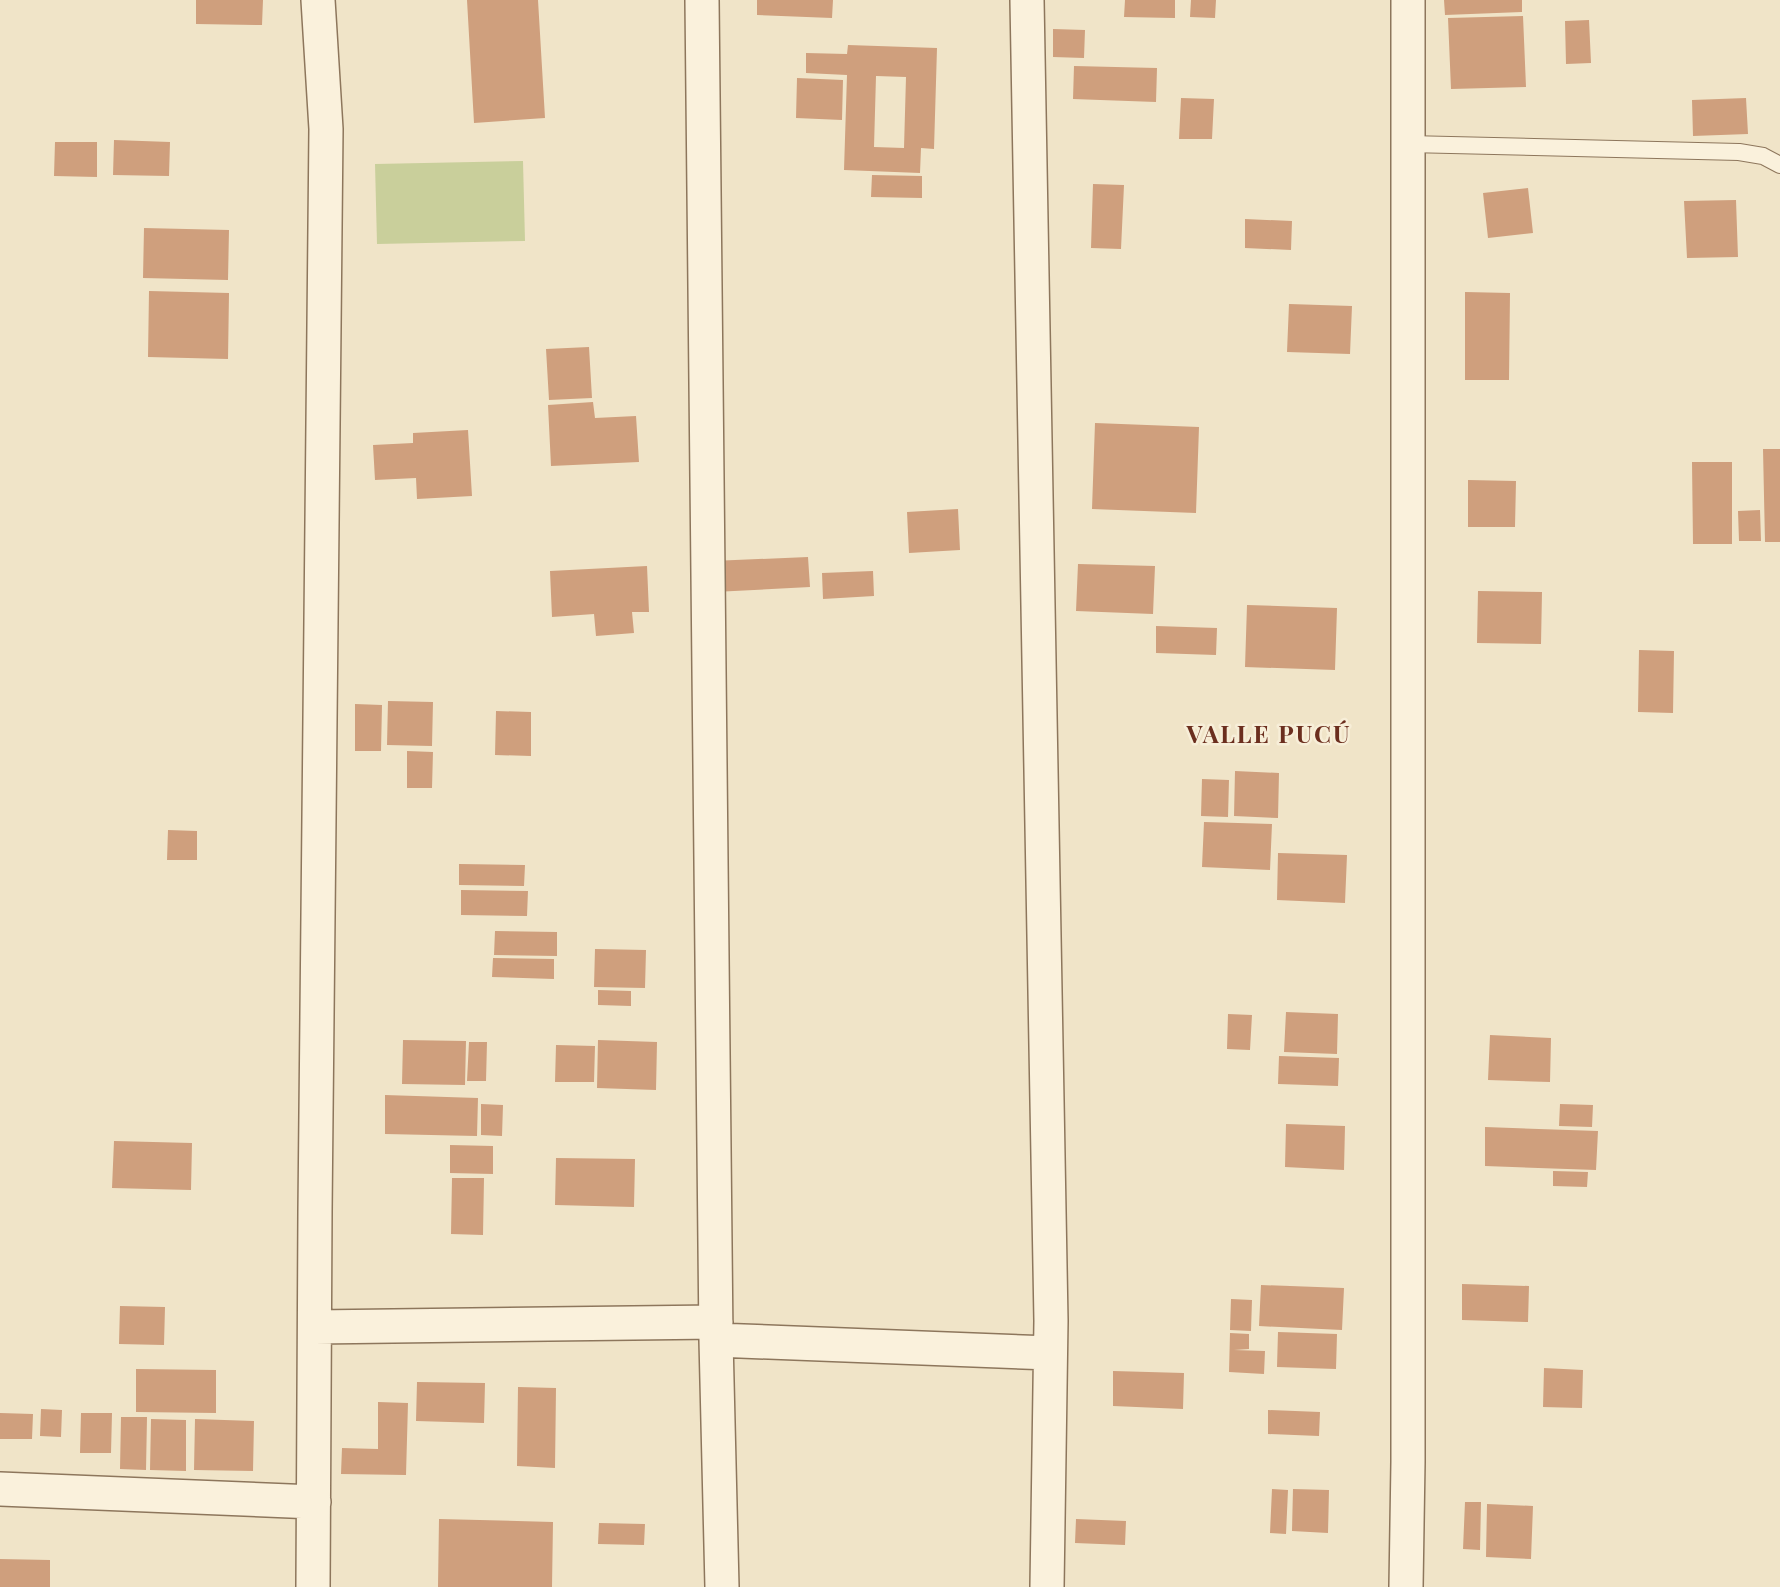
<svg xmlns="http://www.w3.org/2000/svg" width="1780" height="1587" viewBox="0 0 1780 1587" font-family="'Playfair Display',serif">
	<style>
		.green { fill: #c9cf9b }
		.building { fill: #cf9f7d; fill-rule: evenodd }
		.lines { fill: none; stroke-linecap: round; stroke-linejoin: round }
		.service-casing { stroke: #8d765c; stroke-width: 18 }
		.minor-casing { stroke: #8d765c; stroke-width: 36 }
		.service { stroke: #faf1dc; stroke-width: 16 }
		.minor { stroke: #faf1dc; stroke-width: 33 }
		.labels { text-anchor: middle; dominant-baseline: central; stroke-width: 5; stroke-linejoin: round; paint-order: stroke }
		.district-label { font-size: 24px; font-weight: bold; letter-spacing: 2px; fill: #6b2e1e; stroke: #f7eed8 }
	</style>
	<rect width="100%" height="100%" fill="#f0e4c8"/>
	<path class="green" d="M523,161L525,241L377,244L375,164Z"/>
	<path class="building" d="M196,0H263L262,25L196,24Z
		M467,0H538L545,118L474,123Z
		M757,0H833L832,18L757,15Z
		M1125,0H1175V18L1124,17Z
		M1191,0H1216L1215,18L1190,17Z
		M1444,0H1522V12L1445,15Z
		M1523,16L1526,87L1451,89L1448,18Z
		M1589,20L1591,63L1566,64L1565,21Z
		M1053,29L1085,30L1084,58L1053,57Z
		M848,45L937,48L934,149L921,148L920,173L844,170L847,75L806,73V53L847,54ZM876,76L906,77L904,148L874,147Z
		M1074,66L1157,68L1156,102L1073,99Z
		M797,78L843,80L842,120L796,118Z
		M1181,98L1214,99L1212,139H1179Z
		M1746,98L1748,134L1693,136L1692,100Z
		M114,140L170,142L169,176L113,175Z
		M55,142H97V177L54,176Z
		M872,175L922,176V198L871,197Z
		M1093,184L1124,185L1121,249L1091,248Z
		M1528,188L1533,233L1488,238L1483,193Z
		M1736,200L1738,257L1687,258L1684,201Z
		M1245,219L1292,221L1291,250L1245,248Z
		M144,228L229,230L228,280L143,278Z
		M149,291L229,293L228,359L148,357Z
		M1465,292L1510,293L1509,380H1465Z
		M1289,304L1352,306L1350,354L1287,352Z
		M589,347L592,398L549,400L546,349Z
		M593,402L595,418L636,416L639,462L551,466L548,405Z
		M1095,423L1199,427L1196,513L1092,509Z
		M468,430L472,496L417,499L416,478L375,480L373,445L413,443V433Z
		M1763,449H1780V542H1765Z
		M1692,462H1732V544H1693Z
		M1468,480L1516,481L1515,527H1468Z
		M958,509L960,550L909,553L907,512Z
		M1760,510L1761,541H1739L1738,511Z
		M808,557L810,587L714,592L712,561Z
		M1078,564L1155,566L1153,614L1076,611Z
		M647,566L649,612H632L634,633L596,636L594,614L552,617L550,571Z
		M873,571L874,596L823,599L822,573Z
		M1478,591L1542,592L1541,644L1477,643Z
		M1247,605L1337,608L1335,670L1245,667Z
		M1156,626L1217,628L1216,655L1156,653Z
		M1639,650L1674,651L1673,713L1638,712Z
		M388,701L433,702L432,746L387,745Z
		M355,704L382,705L381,751H355Z
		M496,711L531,712V756L495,755Z
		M407,751L433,752L432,788H407Z
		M1235,771L1279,773L1278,818L1234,816Z
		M1202,779L1229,780L1228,817L1201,816Z
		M1204,822L1272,824L1270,870L1202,867Z
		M168,830L197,831V860H167Z
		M1278,853L1347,855L1345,903L1277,900Z
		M459,864L525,865L524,886L459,885Z
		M461,890L528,891L527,916L461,915Z
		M495,931L557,932V956L494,955Z
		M595,949L646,950L645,988L594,987Z
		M493,958L554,959V979L492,977Z
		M598,990L631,991V1006L598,1005Z
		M1286,1012L1338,1014L1337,1054L1284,1052Z
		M1228,1014L1252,1015L1250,1050L1227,1049Z
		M1490,1035L1551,1038L1550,1082L1488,1080Z
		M403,1040L466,1041L465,1085L402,1084Z
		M598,1040L657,1042L656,1090L597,1088Z
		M469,1042H487L486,1081H467Z
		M556,1045L595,1046L594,1082H555Z
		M1279,1056L1339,1058L1338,1086L1278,1084Z
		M385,1095L478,1098L477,1136L385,1134Z
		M481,1104L503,1105L502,1136L481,1135Z
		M1560,1104L1593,1105L1592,1127L1559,1126Z
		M1286,1124L1345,1126L1344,1170L1285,1167Z
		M1485,1127L1598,1131L1596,1170L1485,1166Z
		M114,1141L192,1143L191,1190L112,1188Z
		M450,1145L493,1146V1174L450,1173Z
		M556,1158L635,1159L634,1207L555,1205Z
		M1553,1171L1588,1172L1587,1187L1553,1186Z
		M452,1178H484L483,1235L451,1234Z
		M1462,1284L1529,1286L1528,1322L1462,1320Z
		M1261,1285L1344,1288L1342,1330L1259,1326Z
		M1231,1299L1252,1300L1251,1331L1230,1330Z
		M120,1306L165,1307L164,1345L119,1344Z
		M1278,1332L1337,1334L1336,1369L1277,1367Z
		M1230,1333L1249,1334V1349L1234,1350L1265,1351L1264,1374L1229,1372Z
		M1544,1368L1583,1370L1582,1408L1543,1407Z
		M136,1369L216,1370V1413L136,1412Z
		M1113,1371L1184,1373L1183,1409L1113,1406Z
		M417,1382L485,1383L484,1423L416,1421Z
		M518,1387L556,1388L555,1468L517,1466Z
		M378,1402L408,1403L406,1475L341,1474L342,1448L378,1449Z
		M41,1409L62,1410L61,1437L40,1436Z
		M1268,1410L1320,1412L1319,1436L1268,1434Z
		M0,1413L33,1414L32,1439H0Z
		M81,1413H112L111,1453H80Z
		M121,1417H147L146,1470L120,1469Z
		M151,1419L186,1420V1471L150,1470Z
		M195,1419L254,1421L253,1471L194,1470Z
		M1272,1489L1288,1490L1286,1534L1270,1533Z
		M1293,1489L1329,1490L1328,1533L1292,1531Z
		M1465,1502H1481L1480,1550L1463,1549Z
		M1487,1504L1533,1506L1531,1559L1486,1557Z
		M439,1519L553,1522L552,1587H438Z
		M1076,1519L1126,1521L1125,1545L1075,1543Z
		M599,1523L645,1524L644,1545L598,1544Z
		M0,1559L50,1560V1587H0Z"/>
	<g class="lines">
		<defs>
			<path id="service" d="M1408,144L1739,152L1763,156L1780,165"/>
			<path id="minor" d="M702,0L716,1340L722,1587
				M1027,0L1051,1321L1047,1587
				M315,1327L716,1322
				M716,1340L1050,1353
				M0,1489L314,1502
				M313,1587L315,1212L326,129L318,0
				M1406,1587L1408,1462V0"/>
		</defs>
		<use href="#service" class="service-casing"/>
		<use href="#minor" class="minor-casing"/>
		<use href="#service" class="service"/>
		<use href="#minor" class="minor"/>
	</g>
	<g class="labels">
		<g class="district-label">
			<text x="1269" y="733">VALLE PUCÚ</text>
		</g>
	</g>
</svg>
